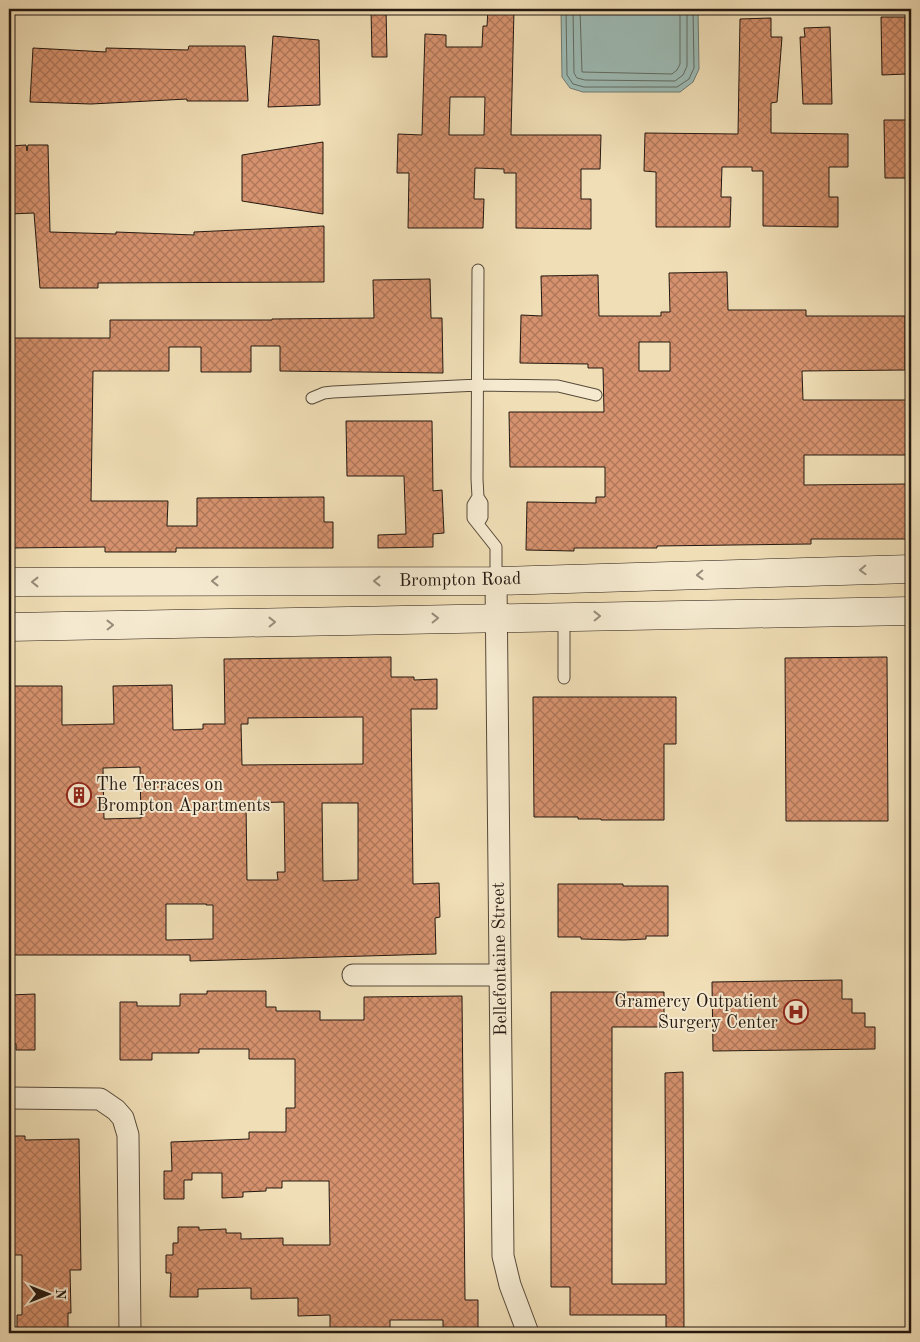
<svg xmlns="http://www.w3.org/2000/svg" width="920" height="1342" viewBox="0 0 920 1342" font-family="'Old Standard TT',serif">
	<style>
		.water { fill: #9cbbb5; stroke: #6c7a73 }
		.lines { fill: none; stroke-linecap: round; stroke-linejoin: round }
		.shore { stroke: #606a62; stroke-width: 1 }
		.building { fill: url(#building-cross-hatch); stroke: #241810; fill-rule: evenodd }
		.lane-casing { stroke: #574a3a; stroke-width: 13 }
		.street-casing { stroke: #574a3a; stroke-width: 23 }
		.secondary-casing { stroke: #241810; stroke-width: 29 }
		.lane { stroke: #f5ead0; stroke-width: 11 }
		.street { stroke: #f5ead0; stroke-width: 21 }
		.secondary { stroke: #f5ead0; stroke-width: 28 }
		.oneway { stroke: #978c7a }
		.labels { text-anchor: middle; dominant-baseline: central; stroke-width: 4; stroke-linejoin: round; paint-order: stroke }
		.street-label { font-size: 18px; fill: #241810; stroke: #f5ead0 }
		.poi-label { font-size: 18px; fill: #241810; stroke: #f5ead0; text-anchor: start }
	</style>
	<defs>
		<pattern id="building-cross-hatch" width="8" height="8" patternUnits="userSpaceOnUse" patternTransform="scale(1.25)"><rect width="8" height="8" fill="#d6926e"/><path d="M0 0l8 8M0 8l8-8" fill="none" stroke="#ad7659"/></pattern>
	</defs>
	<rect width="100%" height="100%" fill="#f0deb6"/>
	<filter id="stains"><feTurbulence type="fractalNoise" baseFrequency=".004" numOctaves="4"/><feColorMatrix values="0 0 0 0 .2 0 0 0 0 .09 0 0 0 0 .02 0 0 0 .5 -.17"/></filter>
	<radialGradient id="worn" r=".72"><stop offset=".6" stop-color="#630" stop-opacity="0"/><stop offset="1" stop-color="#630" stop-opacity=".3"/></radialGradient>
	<path class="water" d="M561,9H698L699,69L693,82L680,92H583L570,88L562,77Z"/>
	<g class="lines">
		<path class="shore" d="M566,9L567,75L573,84L584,87H677L689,79L694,68L693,9
			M573,9L574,73L577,78L585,80L675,81L683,75L687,66V9
			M580,9L582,72L672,74L677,70L680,64V9"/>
	</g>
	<path class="building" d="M371,9H386L387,57H372Z
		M488,9H514L511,135H601L600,169H581V199H591V229L516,228V173H504V169L475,168L474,199H484L483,228H408L409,173H397L398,134L422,135L425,34L446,35V47H482L483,26H487ZM450,97H485L484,135H449Z
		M881,17H905L906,74L882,75Z
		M771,18V37H782L777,102L771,103V133L848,134V167H829V197H838V227L763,226V171H752V167H722L721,197H731L730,227H656V172L644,171L645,133L738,134L740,19Z
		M830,27L832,104H803L800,37H805L804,28Z
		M273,36L319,40L320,105L268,107Z
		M189,46H245L248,101H187V99L91,104L30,102L33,48L106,52V48L188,50Z
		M884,120H908L909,178H885Z
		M323,142V214L242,201V155Z
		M26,145L27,151L28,145H48L50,232L116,234V232L194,235V232L324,226V282L98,283V288H40L34,213L9,214V146Z
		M727,272L728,310H806V316H905V370L802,371L803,400H909V455H804V485L908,484V539H811V544L657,546V548H574V551L526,550L527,502L596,503V497H605V467H510L509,412H604L603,368H588V364L520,363L521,315L542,316L541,276L598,275L599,316H661V312H670L669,273ZM639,342H670V371H639Z
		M430,279L431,318H442L443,373L280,371V346H251V372H201V347H169V371H93L91,501H168L167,526H197V498L324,497V522H333V548H176V552H105V547L9,548V338H110V320H272V319L374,318L373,280Z
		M346,421H432L433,491L442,490L444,533L433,534V547L378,548V535L406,534L404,476H347Z
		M391,657V677H414V680L437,679V709H411L413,884L439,883L440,917L435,918L436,954L190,961V955H9V827H13V770L9,771V686H62V725L114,724L113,686L172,685L173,730L203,729V724H225L224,659ZM363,717V764L242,765L241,724H248V718ZM140,767L141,818L104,819L103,768ZM284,802L285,872H277L278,880H247L246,803ZM322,803H358V880L323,881ZM166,904H206V905H213V939L166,940Z
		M887,657L888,821H786L785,658Z
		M533,697H676V744H664V820H601V819H578V817H534Z
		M558,884H623V886H668V936H646V939L624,940L581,939V937H558Z
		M842,980V999H852V1013H865V1027H875V1049L713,1051L712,982Z
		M207,991H266V1007H276V1011H320V1020H364V997L462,996L465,1300H478V1333H443V1320H390V1333H330V1315L298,1316V1298L251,1299V1288L198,1289V1297H170L171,1273H166V1255H173V1243H178V1227H199V1230L226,1229V1233H241V1239L283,1238V1245H330L329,1181H282V1188H266V1191L243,1192V1197L222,1198V1173H192V1180H184V1199H164V1171H172L171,1142L249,1139V1132H286V1108H295V1059H249V1049H199V1053H152V1060H120V1002H137V1006H180V994H207Z
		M551,992H664V1027H612V1284H666L665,1073L683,1072L684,1333H666V1315H570V1287H551Z
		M35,994V1050H16V1044H9V995Z
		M9,1136H25V1140L79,1139L81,1270H70L71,1313H68V1333H17V1315H22V1255H9Z"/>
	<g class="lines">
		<defs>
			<path id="lane" d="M478,270L477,479L478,497L482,503V517L478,524
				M312,398L324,393L333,392L478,385L558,386L596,395
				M478,497L473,505V518L496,547V581
				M564,678V616"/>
			<path id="street" d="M496,581L503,1256L510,1285L528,1333
				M353,975H500
				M9,1098L100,1099L116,1110L123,1118L128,1135L130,1333"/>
			<path id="secondary" d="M9,582L496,581L911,569
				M9,627L911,611"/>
		</defs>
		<use href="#lane" class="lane-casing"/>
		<use href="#street" class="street-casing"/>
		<use href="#secondary" class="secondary-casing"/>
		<use href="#lane" class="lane"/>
		<use href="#street" class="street"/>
		<use href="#secondary" class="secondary"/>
	</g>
	<defs><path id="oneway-chevron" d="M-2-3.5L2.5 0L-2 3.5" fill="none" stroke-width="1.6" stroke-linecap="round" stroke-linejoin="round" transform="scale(1.25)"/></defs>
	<g class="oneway">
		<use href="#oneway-chevron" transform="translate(863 570) rotate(178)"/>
		<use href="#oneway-chevron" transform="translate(700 575) rotate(178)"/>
		<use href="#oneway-chevron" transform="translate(215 581) rotate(180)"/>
		<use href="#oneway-chevron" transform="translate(377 581) rotate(180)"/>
		<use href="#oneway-chevron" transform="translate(35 582) rotate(180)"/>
		<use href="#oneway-chevron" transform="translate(597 616) rotate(-1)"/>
		<use href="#oneway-chevron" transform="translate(435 618) rotate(-1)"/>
		<use href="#oneway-chevron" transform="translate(272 622) rotate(-1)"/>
		<use href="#oneway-chevron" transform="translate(110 625) rotate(-1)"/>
	</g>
	<defs>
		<symbol id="building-ring" viewBox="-11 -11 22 22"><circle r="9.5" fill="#f5ead0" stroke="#8f2418" stroke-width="1.5"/><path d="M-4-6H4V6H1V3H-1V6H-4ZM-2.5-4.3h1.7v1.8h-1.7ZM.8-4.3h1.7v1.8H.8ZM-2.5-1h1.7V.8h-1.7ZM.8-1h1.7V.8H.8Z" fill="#8f2418"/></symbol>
		<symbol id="hospital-ring" viewBox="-11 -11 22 22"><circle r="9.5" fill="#f5ead0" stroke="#8f2418" stroke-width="1.5"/><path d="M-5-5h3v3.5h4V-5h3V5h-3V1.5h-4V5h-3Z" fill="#8f2418"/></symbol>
	</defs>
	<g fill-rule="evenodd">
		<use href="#building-ring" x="65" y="781" width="28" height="28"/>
		<use href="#hospital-ring" x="782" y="998" width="28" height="28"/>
	</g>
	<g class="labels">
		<g class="street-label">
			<text transform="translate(460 580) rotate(-1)">Brompton Road</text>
			<text transform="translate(500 959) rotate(-91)">Bellefontaine Street</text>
		</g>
		<g class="poi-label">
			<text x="96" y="785">The Terraces on<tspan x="96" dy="21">Brompton Apartments</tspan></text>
			<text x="778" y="1002" text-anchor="end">Gramercy Outpatient<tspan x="778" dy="21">Surgery Center</tspan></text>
		</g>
	</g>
	<rect width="920" height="1342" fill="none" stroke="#f0deb6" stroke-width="30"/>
	<rect x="10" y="10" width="900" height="1322" fill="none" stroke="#241810" stroke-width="2.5"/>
	<rect x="15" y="15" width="890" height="1312" fill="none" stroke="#241810"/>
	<g transform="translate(48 1294) rotate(90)" stroke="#f5ead0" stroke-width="4" paint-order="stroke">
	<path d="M0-4L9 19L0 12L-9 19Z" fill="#241810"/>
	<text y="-8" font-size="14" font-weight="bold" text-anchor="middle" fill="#241810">N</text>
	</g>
	<rect width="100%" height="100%" filter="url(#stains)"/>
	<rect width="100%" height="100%" fill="url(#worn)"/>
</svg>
